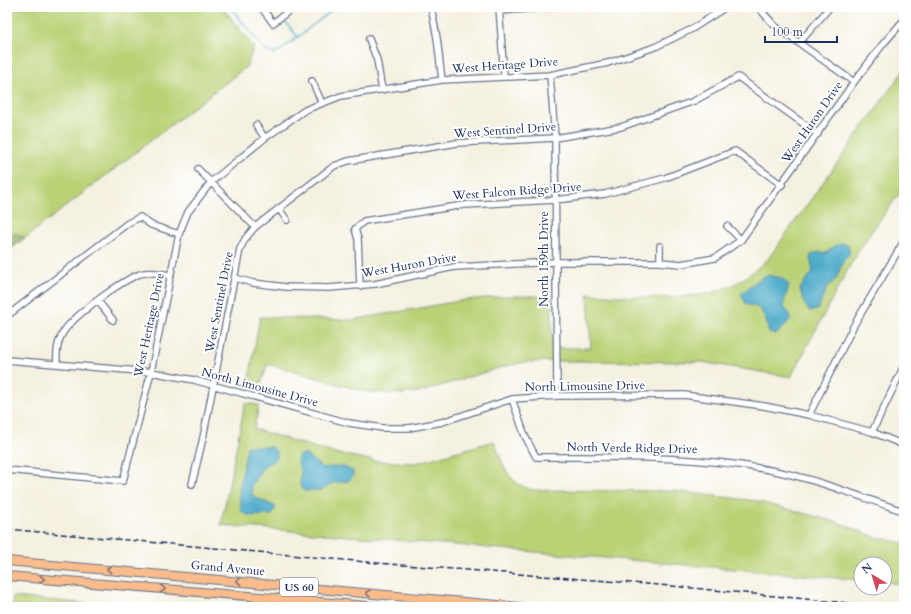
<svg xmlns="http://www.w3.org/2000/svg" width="911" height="614" viewBox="0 0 911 614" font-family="Cardo,serif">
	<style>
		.green { fill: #bad276; stroke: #6a806a }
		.forest { fill: #93b467; stroke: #577262 }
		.water { fill: #49a9c8; stroke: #326c93 }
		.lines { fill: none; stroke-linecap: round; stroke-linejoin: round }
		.stream { stroke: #49a9c8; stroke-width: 1.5 }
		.minor-casing { stroke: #67738c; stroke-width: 8 }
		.highway-casing { stroke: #67738c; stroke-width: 10 }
		.minor { stroke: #fff; stroke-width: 5.5 }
		.highway { stroke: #fabc8b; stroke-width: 8 }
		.rail { stroke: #1b2f5e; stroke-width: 1.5; stroke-dasharray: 6 3; stroke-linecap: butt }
		.oneway { stroke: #7f6e72 }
		.labels { text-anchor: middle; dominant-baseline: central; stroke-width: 4; stroke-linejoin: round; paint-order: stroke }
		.shield { fill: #fff; stroke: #5f6d8e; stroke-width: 1 }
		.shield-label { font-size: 11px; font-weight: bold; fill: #1b2f5e }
		.street-label { font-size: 12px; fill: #1b2f5e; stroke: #fff }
	</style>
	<rect width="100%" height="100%" fill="#fff"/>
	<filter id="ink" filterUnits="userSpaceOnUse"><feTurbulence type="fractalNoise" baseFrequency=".025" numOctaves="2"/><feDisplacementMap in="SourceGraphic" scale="8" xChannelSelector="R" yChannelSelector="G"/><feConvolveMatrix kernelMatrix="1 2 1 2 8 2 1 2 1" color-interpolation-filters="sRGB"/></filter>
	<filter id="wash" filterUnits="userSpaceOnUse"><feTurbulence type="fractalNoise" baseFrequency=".012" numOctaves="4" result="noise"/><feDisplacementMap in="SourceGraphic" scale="16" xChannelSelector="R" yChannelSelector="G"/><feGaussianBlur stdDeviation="0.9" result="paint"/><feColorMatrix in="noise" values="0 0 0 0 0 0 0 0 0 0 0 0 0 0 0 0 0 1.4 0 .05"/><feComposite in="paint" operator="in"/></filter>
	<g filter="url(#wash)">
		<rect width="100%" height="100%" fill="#f5f1e1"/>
		<path class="green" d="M7,7H222L254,47L246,67L25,238L20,235L7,233Z
			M904,70V187L869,235L848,269L791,377L701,362L562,361L526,362L502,367L424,391L403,394L366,392L268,364L259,388L248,385L260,317L352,320L465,300L508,296H552V348H591L588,294C632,296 687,304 728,287C743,281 755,270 768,259Z
			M245,403L259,405L254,429L333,453L376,461L416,463L494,441C504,465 506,484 534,490L674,491L756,501L837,522L875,537L904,543V584L885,582V564H861V580L221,525Z
			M13,597L122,607H12Z"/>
		<path class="forest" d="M7,233L20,235L25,238L7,252Z"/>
		<path class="water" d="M844,243L848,246L850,255L844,260L836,279L827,287L818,310L809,311L804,303L800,289L805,281L813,272L810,258L811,255L819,252L826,253L835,246Z
			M767,275L782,278L789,285L783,306L790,314V320L776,335L769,333L765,317L759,308L746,304L741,294L762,277Z
			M247,446L272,447L277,452V458L263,467L251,486L253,496L276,507L272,515L249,516L241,511L239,491Z
			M305,454L322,468L342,466L353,471V476L349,481L333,483L321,490L304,491L300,486L301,472L297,460L299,455Z"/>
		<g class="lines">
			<path class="stream" d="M230,7L265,50L273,54L280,51L336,7
				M284,20L297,36"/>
		</g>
	</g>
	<g filter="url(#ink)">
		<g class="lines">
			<defs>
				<path id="minor" d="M261,7L273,23L294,7
					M431,7L437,38L442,80
					M499,7L504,76
					M758,7L775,26L854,82
					M500,11L553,7
					M369,39L377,60L382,90
					M800,42L830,7
					M550,75L555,138L557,396
					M312,81L322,103
					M256,125L265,138
					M198,169L255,227
					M279,209L287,220
					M727,226L741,240
					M660,262V246
					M235,278L253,283L286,287L329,288L375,284L454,267L556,262H660L681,264L715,258L741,240L854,82L883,44L904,20
					M360,286L358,239L355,229L364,221L464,205L555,200L605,194L665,178L735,151L782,185
					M98,301L113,320
					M7,316L128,223L140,217L151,225L179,234
					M7,360L151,372L194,380L349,423L383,428H409L442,422L512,399L557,396L684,395L764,406L809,415L872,432L904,445
					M57,364C56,352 57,341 64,331C75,315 122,280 140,274C150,271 162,274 171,275
					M512,399L525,436L536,457C616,457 696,455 775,471C819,480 860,497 903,511L904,508
					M809,415L854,325L904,241
					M872,432L904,366
					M7,470L123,481L151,372L179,234L188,212L211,182L265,138L305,110L341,96L442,80L550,75L608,63L655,47L692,29L726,7
					M192,484L203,438L240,249L245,239L255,227L334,166L348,161L457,143L555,138L621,127L694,101L738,77L818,134"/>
				<path id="highway" d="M7,561L519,607
					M7,576L380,607"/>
			</defs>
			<use href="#minor" class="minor-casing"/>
			<use href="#highway" class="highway-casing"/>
			<use href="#minor" class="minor"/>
			<use href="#highway" class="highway"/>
			<path class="rail" d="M7,529L377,563L671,586L889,607"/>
		</g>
		<defs><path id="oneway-chevron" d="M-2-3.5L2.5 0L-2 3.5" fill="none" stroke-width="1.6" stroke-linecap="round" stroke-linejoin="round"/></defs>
		<g class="oneway">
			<use href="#oneway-chevron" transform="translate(109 569) rotate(-175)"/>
			<use href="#oneway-chevron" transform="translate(42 579) rotate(4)"/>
			<use href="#oneway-chevron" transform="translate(239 581) rotate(-175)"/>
			<use href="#oneway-chevron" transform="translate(163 589) rotate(5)"/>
			<use href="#oneway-chevron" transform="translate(368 593) rotate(-175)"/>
		</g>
	</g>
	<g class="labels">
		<rect class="shield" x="280" y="578" width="38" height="18" rx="3"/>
		<g class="shield-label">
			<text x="299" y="587">US 60</text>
		</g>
		<g class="street-label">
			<text transform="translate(505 65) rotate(-4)">West Heritage Drive</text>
			<text transform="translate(812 122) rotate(-55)">West Huron Drive</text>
			<text transform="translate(505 130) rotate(-4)">West Sentinel Drive</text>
			<text transform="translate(517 191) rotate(-4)">West Falcon Ridge Drive</text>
			<text transform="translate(544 259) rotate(-90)">North 159th Drive</text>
			<text transform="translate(409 265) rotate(-10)">West Huron Drive</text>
			<text transform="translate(219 302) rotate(-79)">West Sentinel Drive</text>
			<text transform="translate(149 325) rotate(-78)">West Heritage Drive</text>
			<text transform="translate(585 386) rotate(-1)">North Limousine Drive</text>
			<text transform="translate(260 387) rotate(15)">North Limousine Drive</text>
			<text transform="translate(632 448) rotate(1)">North Verde Ridge Drive</text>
			<text transform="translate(228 568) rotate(5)">Grand Avenue</text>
		</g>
	</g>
	<rect width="911" height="614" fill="none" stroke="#fff" stroke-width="24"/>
	<g transform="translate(873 576) rotate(322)"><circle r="19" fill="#ffffff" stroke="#a4acbf"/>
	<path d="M0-3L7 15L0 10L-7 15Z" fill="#d1495b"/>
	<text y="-6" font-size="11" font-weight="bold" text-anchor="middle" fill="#1b2f5e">N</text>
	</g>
	<path d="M765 36v6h72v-6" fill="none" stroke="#1b2f5e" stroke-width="2"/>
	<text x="771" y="36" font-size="12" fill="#1b2f5e" stroke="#ffffff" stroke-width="3" paint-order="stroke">100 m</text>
</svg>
